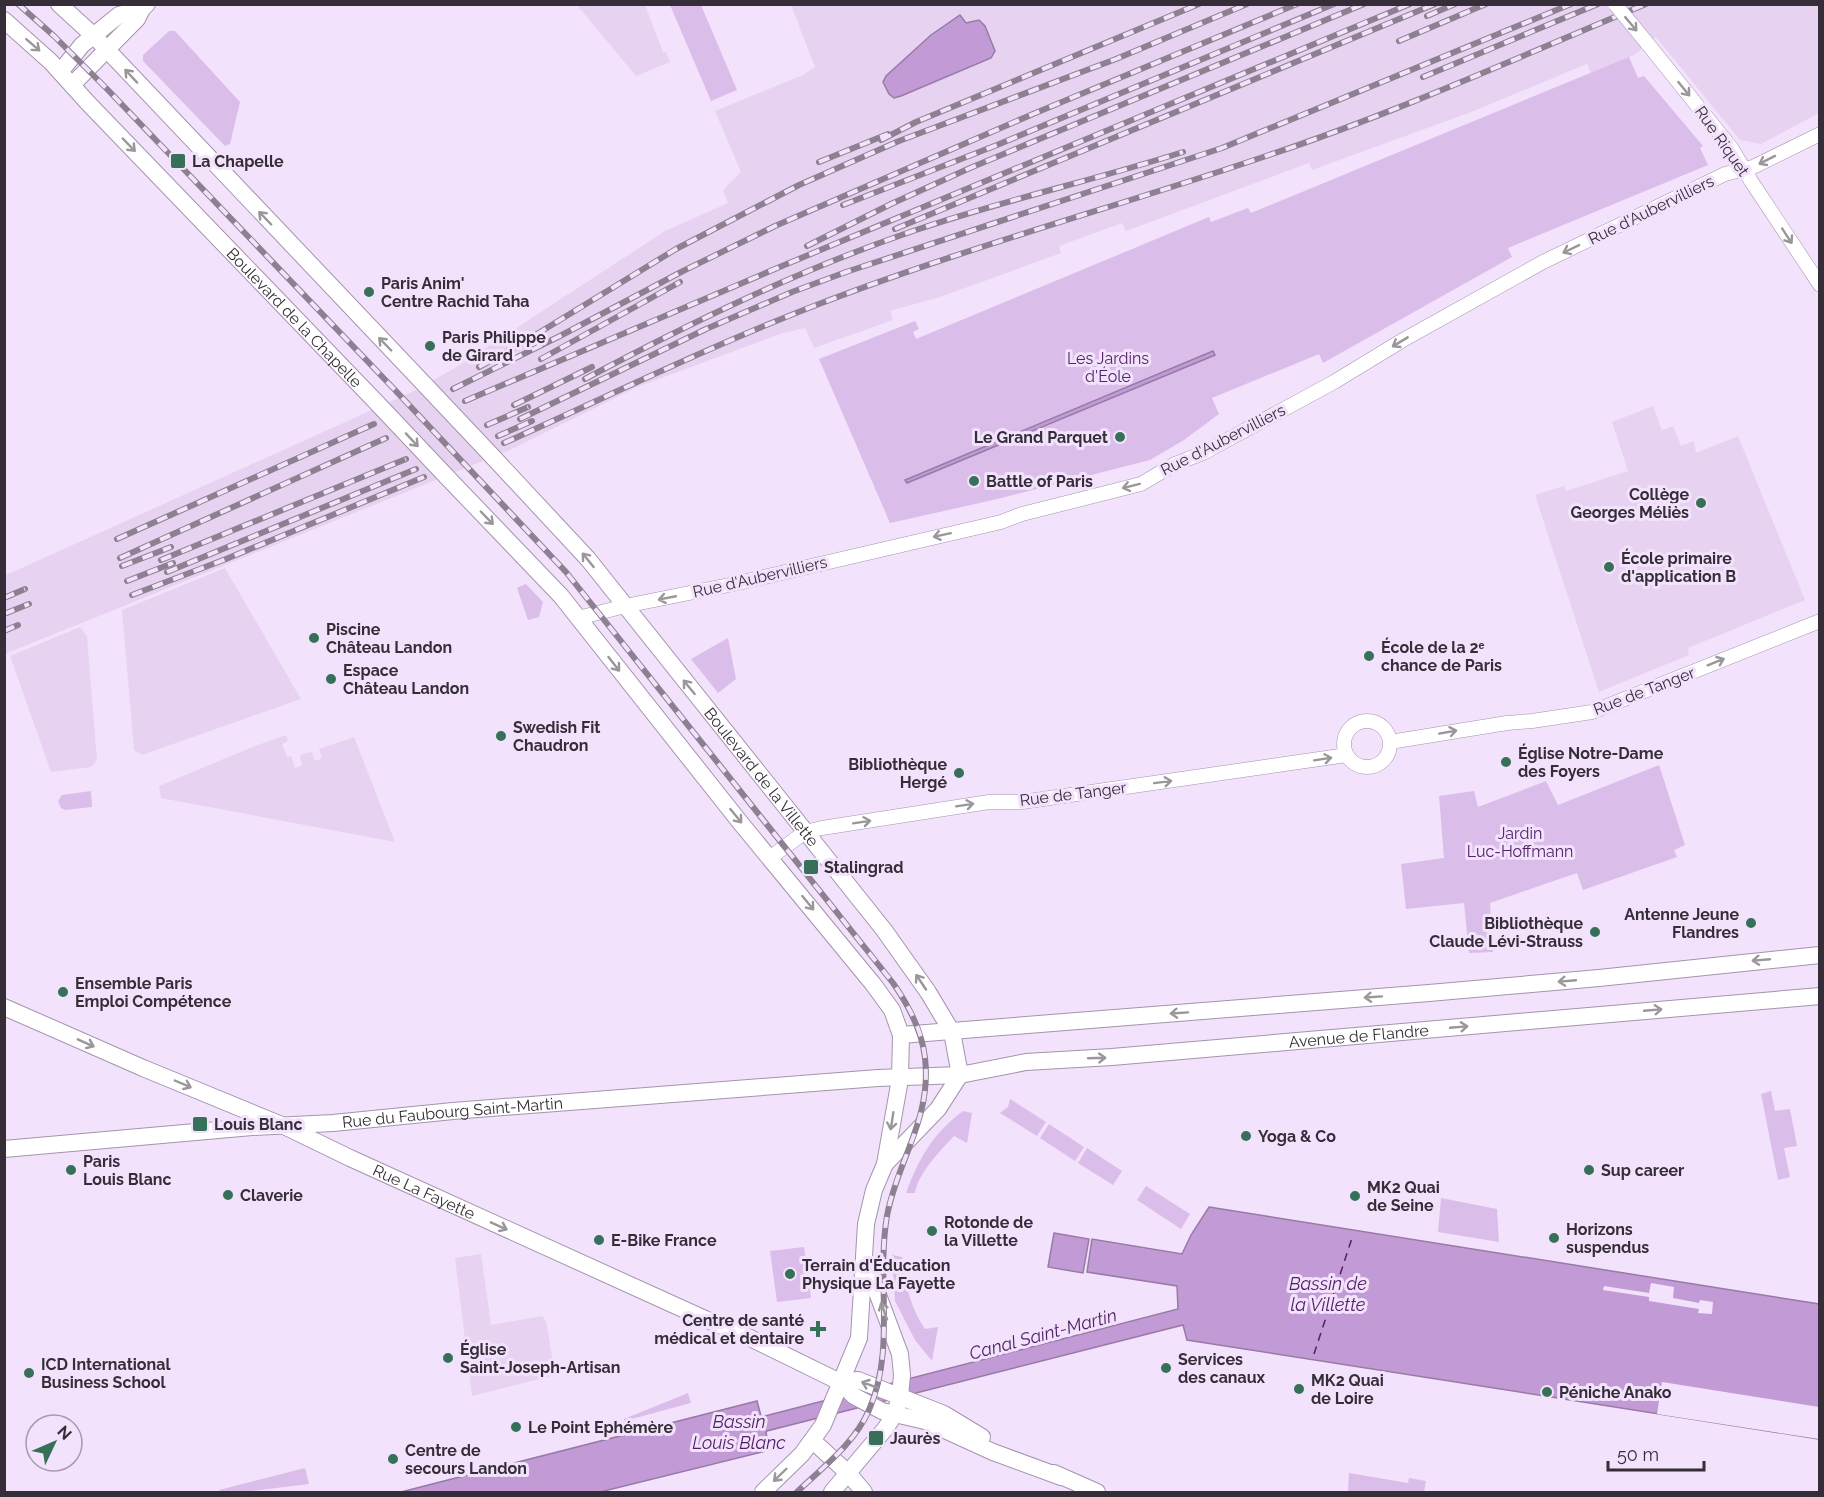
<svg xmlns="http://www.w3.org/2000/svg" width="1824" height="1497" viewBox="0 0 1824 1497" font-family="Raleway,sans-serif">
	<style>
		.built { fill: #e8d2f1 }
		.green { fill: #dbbdea }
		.water { fill: #c29bd6; stroke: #987aa7; stroke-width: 1.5 }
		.pier { fill: #f3e2fc }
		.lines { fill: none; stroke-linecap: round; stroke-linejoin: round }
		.ferry { stroke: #501f65; stroke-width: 1.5; stroke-dasharray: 8 6; stroke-linecap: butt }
		.minor-casing { stroke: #a494ac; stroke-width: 15 }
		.major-casing { stroke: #a494ac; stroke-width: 18 }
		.minor { stroke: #fff; stroke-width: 14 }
		.major { stroke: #fff; stroke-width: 16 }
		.rail-casing { stroke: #8c8091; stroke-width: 6 }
		.rail { stroke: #f3e2fc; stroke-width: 4; stroke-dasharray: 11; stroke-linecap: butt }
		.minor-bridge-casing { stroke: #a494ac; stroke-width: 15; stroke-linecap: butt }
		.major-bridge-casing { stroke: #a494ac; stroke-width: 18; stroke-linecap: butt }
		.minor-bridge { stroke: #fff; stroke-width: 14 }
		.major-bridge { stroke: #fff; stroke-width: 16 }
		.oneway { stroke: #9a969c }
		.poi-dot { fill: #377059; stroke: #f3e2fc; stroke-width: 2 }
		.labels { text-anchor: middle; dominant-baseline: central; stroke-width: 6; stroke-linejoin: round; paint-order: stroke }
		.street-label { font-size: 16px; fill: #352e38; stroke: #f3e2fc }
		.poi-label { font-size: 16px; font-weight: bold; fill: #352e38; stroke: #f3e2fc; text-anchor: start }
		.park-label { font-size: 16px; fill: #532268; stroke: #f3e2fc }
		.water-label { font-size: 18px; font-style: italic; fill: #501f65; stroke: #f3e2fc }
	</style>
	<rect width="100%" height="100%" fill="#f3e2fc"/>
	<path class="built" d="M577,5H645L663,52H666L670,62L636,76Z
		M791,5H1819V113L1761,144L1740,140L1656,37L1634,55L1591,73L1587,64L1474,111L1312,170L1309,163L1126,231L1122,223L1059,246L1061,253L940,297L890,311L893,320L814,348L805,328L783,333L637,387L510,450L5,654L4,576L414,391L455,368L665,231L728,203L723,190L741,172L715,111L803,75L815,67Z
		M1653,406L1662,430L1673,426L1681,446L1694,441L1696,453L1738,436L1805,600L1688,648L1689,655L1599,692L1535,495L1564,486L1566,491L1628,471L1612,422Z
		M225,568L301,699L142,755L134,750L122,610Z
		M80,627L87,636L97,760L91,767L51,772L10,656Z
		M286,735L288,741L282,744L287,757L291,756L295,768L301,766L302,763L300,757L302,754L312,752L314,759L317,761L322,758L319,749L354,737L395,842L161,798L159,786L250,748Z
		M481,1254L491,1325L543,1316L544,1320H546L555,1375L472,1396L455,1258Z"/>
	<path class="green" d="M670,5H701L737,90L711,101Z
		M169,31H175L240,102L230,144L225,146L143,61V55Z
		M1629,57L1638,78L1644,76L1703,146L1700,148L1708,165L1508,248L1512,257L1323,363L1319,354L1212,398L1219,414L1184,440L1150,460L993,500L890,523L819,359L915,321L919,329L913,332L916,339L1209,217L1211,222L1248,208L1251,213Z
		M526,584L543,602L539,617L528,620L517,588Z
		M728,638L736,679L718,693L691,659Z
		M1659,765L1685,845L1674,850L1677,857L1583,890L1577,873L1490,903L1493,952L1469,953L1464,903L1406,909L1401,864L1444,858L1439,796L1474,791L1478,807L1546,781L1558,805Z
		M91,791L92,807L65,810L61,808L58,801L62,795Z
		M1771,1091L1775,1111L1790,1109L1797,1146L1784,1148L1790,1177L1778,1180L1761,1094Z
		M1010,1099L1046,1122L1037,1136L1000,1113L1008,1107Z
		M963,1111L972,1113L967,1143L954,1136C941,1150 918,1173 915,1193H906C919,1158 933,1133 963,1111Z
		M1049,1124L1084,1147L1075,1161L1040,1138Z
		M1087,1148L1122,1171L1113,1185L1078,1163Z
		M1146,1186L1190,1214L1181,1229L1137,1200Z
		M1441,1198L1497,1209L1499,1242L1438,1232Z
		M804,1247L811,1298L777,1302L770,1251Z
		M892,1255L902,1257C905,1283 910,1307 925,1329L938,1327L932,1361L915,1340L895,1301Z
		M688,1393L691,1403L624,1421V1419Z
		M305,1468L309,1484L244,1492H219V1490Z
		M1349,1473L1408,1483L1409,1478L1426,1481L1424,1492H1348Z"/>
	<path class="water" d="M960,15L966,23L979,20L985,26L995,51L991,58L901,96L894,98L889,94L883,82L886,76L931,35Z
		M1213,351L1215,355L907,483L905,480Z
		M1209,1207L1819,1304V1439L1187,1340L1183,1325L767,1431L766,1433L770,1450L600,1492H401L757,1401L761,1416H765L1178,1309L1177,1286L1087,1272L1092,1239L1182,1254L1191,1235Z
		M1054,1233L1089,1239L1083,1273L1048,1267Z"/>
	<path class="pier" d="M1651,1283L1674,1287L1673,1298L1699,1303L1700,1300L1713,1302L1712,1314L1698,1313L1699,1309L1649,1301V1297L1603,1290L1604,1286L1649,1293Z
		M1662,1382L1819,1407V1439L1657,1414Z"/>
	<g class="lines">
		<path class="ferry" d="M1314,1354L1353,1235"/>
		<defs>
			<path id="minor" d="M1647,43L1732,149L1751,181L1820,285
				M578,618L625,606L734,584L1001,522L1022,514L1141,484L1175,464L1203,453L1334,382L1403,340L1543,262L1725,174L1753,167L1820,134
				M1344 744a23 23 0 1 1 46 0a23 23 0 1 1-46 0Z
				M1390,742L1507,723L1532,721L1592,712L1820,621
				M771,857L805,832L822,828L989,802H1022L1347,755"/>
			<g id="major">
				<path d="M59,4L94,36L426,386"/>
				<path id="s1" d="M4,20L51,62L88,103L378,404"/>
				<path d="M60,72L82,45L119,15L142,9L147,4"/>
				<path d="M72,85L137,19L142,9"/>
				<path id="s2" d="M493,457L588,559L884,930L928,992L952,1032L960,1075"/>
				<path d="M446,476L561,596L739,821L873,984L892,1010L901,1035L900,1079L885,1164L874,1190L866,1224L859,1338L823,1425L802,1454L763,1492"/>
				<path id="s3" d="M4,1007L143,1068L284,1126L350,1158L705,1319L744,1335L840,1382L854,1396L882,1411L925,1421L993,1452L1061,1477"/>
				<path d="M901,1035L1429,993L1599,978L1820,955"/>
				<path id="s4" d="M4,1149L252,1127L333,1123L453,1111L878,1078L960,1075L1026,1062L1112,1057L1820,996"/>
				<path d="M885,1164L938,1109L960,1075"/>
				<path d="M840,1382L858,1380L944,1414L982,1437"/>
				<path d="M813,1441L848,1473L864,1492"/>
				<path d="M1054,1473L1097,1492"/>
				<path d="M832,1492L885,1429L895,1414L900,1396L902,1375L900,1354L878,1295L865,1265"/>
			</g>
		</defs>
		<use href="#minor" class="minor-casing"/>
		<use href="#major" class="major-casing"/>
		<use href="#minor" class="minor"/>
		<use href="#major" class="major"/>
		<defs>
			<path id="rail" d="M18,4L54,36L108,90L394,389L566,572L893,983C909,1006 922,1030 925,1058C932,1119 897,1161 887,1216C876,1281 896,1349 869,1410C855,1443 822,1468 797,1492
				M1427,16L1455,4
				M1399,41L1486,4
				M1423,77L1598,4
				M881,140L916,122L1199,4
				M819,162L888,134
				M843,205L997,145L1334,4
				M895,229L1435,4
				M807,246L891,204L970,168L1364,4
				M541,359L680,282
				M479,367L519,345L676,249L799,185L899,141L1116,59L1247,4
				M585,379C692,322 801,269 916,230C1004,200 1095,180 1183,152
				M453,389L560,336L683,271L775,226L1033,114L1297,4
				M465,401L782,266L1410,4
				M514,405L592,367
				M520,419L706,329L792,292L846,272L1222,148L1571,4
				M487,425L528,407
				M498,436L532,421
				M504,443C609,396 712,345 819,304C967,247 1120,206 1269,155C1398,112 1521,56 1646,4
				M117,539L374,424
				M120,558L386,438
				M161,560L406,459
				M122,566L171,547
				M167,572L416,469
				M127,581L173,563
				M132,595L226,559L424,477
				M4,598L25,589
				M4,614L29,604
				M4,631L18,625"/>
		</defs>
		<use href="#rail" class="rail-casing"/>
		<use href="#rail" class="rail"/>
		<defs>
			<path id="minor-bridge" d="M1615,4L1647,43"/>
			<path id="major-bridge" d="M426,386L493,457
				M378,404L446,476"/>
		</defs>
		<use href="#minor-bridge" class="minor-bridge-casing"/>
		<use href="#major-bridge" class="major-bridge-casing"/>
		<use href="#minor-bridge" class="minor-bridge"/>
		<use href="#major-bridge" class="major-bridge"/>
	</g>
	<defs><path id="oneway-shaft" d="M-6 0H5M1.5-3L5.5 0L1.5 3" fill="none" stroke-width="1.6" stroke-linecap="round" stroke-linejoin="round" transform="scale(1.5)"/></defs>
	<g class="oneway">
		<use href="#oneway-shaft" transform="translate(1631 24) rotate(50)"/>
		<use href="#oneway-shaft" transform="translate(33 45) rotate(41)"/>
		<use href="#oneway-shaft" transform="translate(131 76) rotate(-133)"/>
		<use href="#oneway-shaft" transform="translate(1684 89) rotate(51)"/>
		<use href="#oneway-shaft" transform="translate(129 145) rotate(46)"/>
		<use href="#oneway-shaft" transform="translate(1767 160) rotate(153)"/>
		<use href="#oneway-shaft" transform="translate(265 218) rotate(-134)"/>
		<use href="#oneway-shaft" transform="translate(1787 236) rotate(57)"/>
		<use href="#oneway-shaft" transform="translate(1571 249) rotate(154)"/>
		<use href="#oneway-shaft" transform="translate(1400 342) rotate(149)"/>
		<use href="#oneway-shaft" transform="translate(385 344) rotate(-134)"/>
		<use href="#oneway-shaft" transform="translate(412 440) rotate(47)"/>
		<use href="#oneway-shaft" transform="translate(1131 486) rotate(166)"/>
		<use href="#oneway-shaft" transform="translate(487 518) rotate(46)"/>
		<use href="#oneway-shaft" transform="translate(942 535) rotate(168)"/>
		<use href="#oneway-shaft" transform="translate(588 560) rotate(-129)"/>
		<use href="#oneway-shaft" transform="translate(667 598) rotate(169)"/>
		<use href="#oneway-shaft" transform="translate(1716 662) rotate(-22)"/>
		<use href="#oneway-shaft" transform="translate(614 664) rotate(52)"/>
		<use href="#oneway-shaft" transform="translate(689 687) rotate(-129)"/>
		<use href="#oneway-shaft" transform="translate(1448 732) rotate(-10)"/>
		<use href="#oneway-shaft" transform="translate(1323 759) rotate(-9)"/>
		<use href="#oneway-shaft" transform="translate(1163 782) rotate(-7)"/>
		<use href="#oneway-shaft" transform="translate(965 805) rotate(-9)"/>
		<use href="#oneway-shaft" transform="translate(736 816) rotate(51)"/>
		<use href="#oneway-shaft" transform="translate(862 822) rotate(-9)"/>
		<use href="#oneway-shaft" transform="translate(808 903) rotate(51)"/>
		<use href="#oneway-shaft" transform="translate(1761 960) rotate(175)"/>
		<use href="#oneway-shaft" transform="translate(1567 981) rotate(175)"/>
		<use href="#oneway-shaft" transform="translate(921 982) rotate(-124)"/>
		<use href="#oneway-shaft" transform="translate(1373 997) rotate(176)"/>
		<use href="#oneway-shaft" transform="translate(1653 1010) rotate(-5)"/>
		<use href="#oneway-shaft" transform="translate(1179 1013) rotate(176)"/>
		<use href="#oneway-shaft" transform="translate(1459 1027) rotate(-5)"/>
		<use href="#oneway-shaft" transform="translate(86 1043) rotate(24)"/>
		<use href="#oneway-shaft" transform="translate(1097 1058) rotate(-2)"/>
		<use href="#oneway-shaft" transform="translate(183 1084) rotate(23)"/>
		<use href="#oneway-shaft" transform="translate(892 1121) rotate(99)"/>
		<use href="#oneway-shaft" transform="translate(499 1226) rotate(24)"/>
		<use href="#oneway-shaft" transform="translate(884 1311) rotate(-110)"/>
		<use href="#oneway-shaft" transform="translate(870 1385) rotate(-159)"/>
		<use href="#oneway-shaft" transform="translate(780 1475) rotate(136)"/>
	</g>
	<g class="poi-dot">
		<rect x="170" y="153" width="16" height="16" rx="3"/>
		<circle cx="369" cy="292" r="6"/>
		<circle cx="430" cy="346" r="6"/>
		<circle cx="1120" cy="437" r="6"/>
		<circle cx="974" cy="481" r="6"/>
		<circle cx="1701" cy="503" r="6"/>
		<circle cx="1609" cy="567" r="6"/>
		<circle cx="314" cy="638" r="6"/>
		<circle cx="1369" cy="656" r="6"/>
		<circle cx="331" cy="679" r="6"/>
		<circle cx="501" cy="736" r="6"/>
		<circle cx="1506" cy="762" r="6"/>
		<circle cx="959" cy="773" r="6"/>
		<rect x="803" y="859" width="16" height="16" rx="3"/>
		<circle cx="1751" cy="923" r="6"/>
		<circle cx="1595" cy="932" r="6"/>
		<circle cx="63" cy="992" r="6"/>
		<rect x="192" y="1116" width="16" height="16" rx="3"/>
		<circle cx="1246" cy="1136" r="6"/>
		<circle cx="71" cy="1170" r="6"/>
		<circle cx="1589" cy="1170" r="6"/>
		<circle cx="228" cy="1195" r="6"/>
		<circle cx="1355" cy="1196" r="6"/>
		<circle cx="932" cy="1231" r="6"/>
		<circle cx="1554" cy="1238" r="6"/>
		<circle cx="599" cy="1240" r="6"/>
		<circle cx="790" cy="1274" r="6"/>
		<path d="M815 1320h6v6h6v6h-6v6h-6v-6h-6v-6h6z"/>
		<circle cx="448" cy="1358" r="6"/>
		<circle cx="1166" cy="1368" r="6"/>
		<circle cx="29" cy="1373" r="6"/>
		<circle cx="1299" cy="1389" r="6"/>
		<circle cx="1547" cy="1392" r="6"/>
		<circle cx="516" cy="1427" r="6"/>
		<rect x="868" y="1430" width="16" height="16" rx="3"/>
		<circle cx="393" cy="1459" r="6"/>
	</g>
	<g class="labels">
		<g class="street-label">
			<text transform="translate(1722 141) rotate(55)">Rue Riquet</text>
			<text transform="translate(1651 210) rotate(-26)">Rue d'Aubervilliers</text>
			<text stroke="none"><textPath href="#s1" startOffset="416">Boulevard de la Chapelle</textPath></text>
			<text transform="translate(1223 440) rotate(-27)">Rue d'Aubervilliers</text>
			<text transform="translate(760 577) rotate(-13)">Rue d'Aubervilliers</text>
			<text transform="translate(1644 691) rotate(-21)">Rue de Tanger</text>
			<text stroke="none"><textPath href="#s2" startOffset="418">Boulevard de la Villette</textPath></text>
			<text transform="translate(1073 794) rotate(-7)">Rue de Tanger</text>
			<text stroke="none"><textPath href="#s4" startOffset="1360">Avenue de Flandre</textPath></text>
			<text stroke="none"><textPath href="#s4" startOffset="450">Rue du Faubourg Saint-Martin</textPath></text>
			<text stroke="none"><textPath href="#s3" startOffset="459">Rue La Fayette</textPath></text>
		</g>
		<g class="poi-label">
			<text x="192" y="161">La Chapelle</text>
			<text x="381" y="283">Paris Anim'<tspan x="381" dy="18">Centre Rachid Taha</tspan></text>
			<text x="442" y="337">Paris Philippe<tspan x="442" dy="18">de Girard</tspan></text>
			<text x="1108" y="437" text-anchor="end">Le Grand Parquet</text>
			<text x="986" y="481">Battle of Paris</text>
			<text x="1689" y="494" text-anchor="end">Collège<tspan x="1689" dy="18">Georges Méliès</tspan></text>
			<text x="1621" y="558">École primaire<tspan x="1621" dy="18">d'application B</tspan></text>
			<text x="326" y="629">Piscine<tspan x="326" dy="18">Château Landon</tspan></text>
			<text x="1381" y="647">École de la 2ᵉ<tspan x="1381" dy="18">chance de Paris</tspan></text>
			<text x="343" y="670">Espace<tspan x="343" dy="18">Château Landon</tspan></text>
			<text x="513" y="727">Swedish Fit<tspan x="513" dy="18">Chaudron</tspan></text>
			<text x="1518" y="753">Église Notre-Dame<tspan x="1518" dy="18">des Foyers</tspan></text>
			<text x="947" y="764" text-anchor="end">Bibliothèque<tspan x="947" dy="18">Hergé</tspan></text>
			<text x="824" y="867">Stalingrad</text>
			<text x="1739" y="914" text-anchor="end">Antenne Jeune<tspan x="1739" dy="18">Flandres</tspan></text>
			<text x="1583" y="923" text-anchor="end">Bibliothèque<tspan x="1583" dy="18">Claude Lévi-Strauss</tspan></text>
			<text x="75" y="983">Ensemble Paris<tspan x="75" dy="18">Emploi Compétence</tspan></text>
			<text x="214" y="1124">Louis Blanc</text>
			<text x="1258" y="1136">Yoga &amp; Co</text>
			<text x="83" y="1161">Paris<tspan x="83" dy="18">Louis Blanc</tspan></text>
			<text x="1601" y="1170">Sup career</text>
			<text x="1367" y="1187">MK2 Quai<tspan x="1367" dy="18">de Seine</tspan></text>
			<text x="240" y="1195">Claverie</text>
			<text x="944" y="1222">Rotonde de<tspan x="944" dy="18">la Villette</tspan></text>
			<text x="1566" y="1229">Horizons<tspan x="1566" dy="18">suspendus</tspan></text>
			<text x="611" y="1240">E-Bike France</text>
			<text x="802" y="1265">Terrain d'Éducation<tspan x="802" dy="18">Physique La Fayette</tspan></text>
			<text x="804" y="1320" text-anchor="end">Centre de santé<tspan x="804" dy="18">médical et dentaire</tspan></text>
			<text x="460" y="1349">Église<tspan x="460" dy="18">Saint-Joseph-Artisan</tspan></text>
			<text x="1178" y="1359">Services<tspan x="1178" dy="18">des canaux</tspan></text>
			<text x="41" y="1364">ICD International<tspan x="41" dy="18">Business School</tspan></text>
			<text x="1311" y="1380">MK2 Quai<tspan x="1311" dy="18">de Loire</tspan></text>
			<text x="1559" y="1392">Péniche Anako</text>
			<text x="528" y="1427">Le Point Ephémère</text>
			<text x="890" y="1438">Jaurès</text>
			<text x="405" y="1450">Centre de<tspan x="405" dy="18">secours Landon</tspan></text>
		</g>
		<g class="park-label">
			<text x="1108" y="358">Les Jardins<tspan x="1108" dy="18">d'Éole</tspan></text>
			<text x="1520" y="833">Jardin<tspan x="1520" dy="18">Luc-Hoffmann</tspan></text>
		</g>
		<g class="water-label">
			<text x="1328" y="1283">Bassin de<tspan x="1328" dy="21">la Villette</tspan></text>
			<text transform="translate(1043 1334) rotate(-15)">Canal Saint-Martin</text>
			<text x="739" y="1421">Bassin<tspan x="739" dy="21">Louis Blanc</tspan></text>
		</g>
	</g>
	<rect width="1824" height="1497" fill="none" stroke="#352e38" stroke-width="12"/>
	<g transform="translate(54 1443) rotate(46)"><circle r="28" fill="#f3e2fc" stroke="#a79aae" stroke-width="1.5"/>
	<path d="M0-4.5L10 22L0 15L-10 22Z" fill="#377059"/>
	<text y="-9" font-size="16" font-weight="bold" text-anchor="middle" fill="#352e38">N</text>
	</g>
	<path d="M1608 1461v9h96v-9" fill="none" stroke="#352e38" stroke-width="3"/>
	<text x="1617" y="1461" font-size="18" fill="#352e38" stroke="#f3e2fc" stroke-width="4.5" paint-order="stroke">50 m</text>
</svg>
